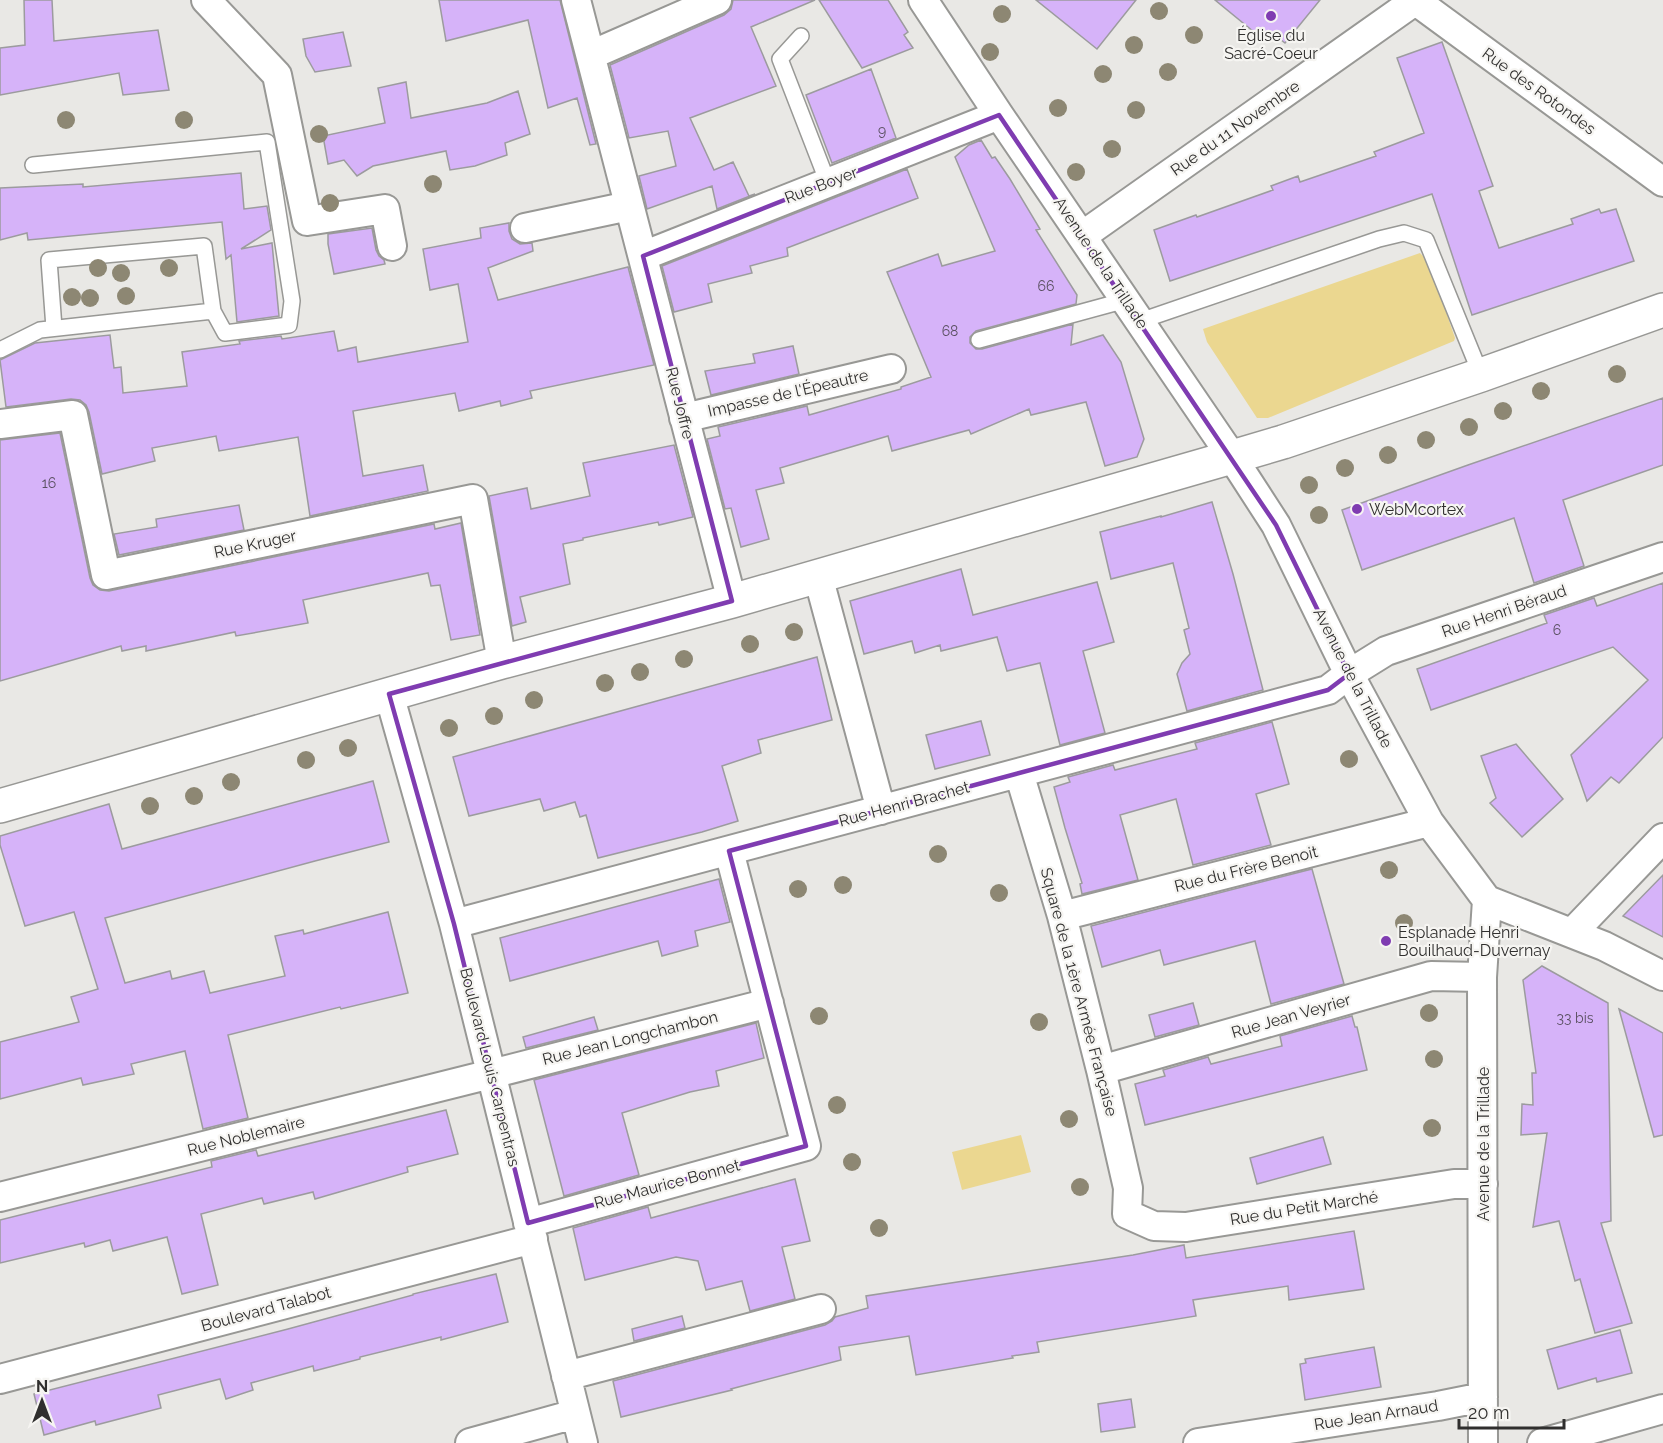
<svg xmlns="http://www.w3.org/2000/svg" width="1663" height="1443" viewBox="0 0 1663 1443" font-family="Raleway,sans-serif">
	<style>
		.green { fill: #ebd790 }
		.building { fill: #d6b3f9; stroke: #9c9b9e; stroke-width: 1.5 }
		.lines { fill: none; stroke-linecap: round; stroke-linejoin: round }
		.service-casing { stroke: #989895; stroke-width: 18 }
		.minor-casing { stroke: #989895; stroke-width: 32 }
		.tertiary-casing { stroke: #989895; stroke-width: 36 }
		.service { stroke: #fff; stroke-width: 15 }
		.minor { stroke: #fff; stroke-width: 28 }
		.tertiary { stroke: #fff; stroke-width: 33 }
		.tree { fill: #8d8773 }
		.marked { fill: none; stroke: #7f3cb1; stroke-width: 4.5; stroke-linejoin: round }
		.poi-dot { fill: #7f3cb1; stroke: #f6f5f2; stroke-width: 2 }
		.labels { text-anchor: middle; dominant-baseline: central; stroke-width: 4.5; stroke-linejoin: round; paint-order: stroke }
		.number-label { font-size: 14px; fill: #5a5061 }
		.poi-label { font-size: 16px; fill: #302f2e; stroke: #f6f5f2; text-anchor: start }
		.street-label { font-size: 16px; fill: #302f2e; stroke: #f6f5f2 }
	</style>
	<rect width="100%" height="100%" fill="#e9e8e5"/>
	<path class="green" d="M1420,253L1429,262L1455,338L1454,341L1268,418H1257L1207,342L1203,329Z
		M1021,1135L1031,1172L962,1190L952,1152Z"/>
	<path class="building" d="M24,0H52L54,41L158,30L169,90L123,95L119,73L0,95V48L25,45Z
		M439,0H560L596,144L590,145L577,98L548,108L528,20L446,41Z
		M733,0H815L751,27L776,86L690,118L714,170L733,162L749,196L755,194L717,209L712,186L647,209L639,176L676,166L668,131L629,138L610,65L724,15L731,9Z
		M819,0H888L908,32L904,35L913,48L862,68Z
		M1036,0H1136L1097,49Z
		M1215,0H1320L1285,43L1272,33L1265,41Z
		M343,32L351,66L315,72L306,56L303,39Z
		M1442,42L1493,186L1479,191L1499,248L1573,224L1571,219L1599,209L1601,213L1616,209L1634,261L1472,315L1432,194L1170,281L1154,230L1196,215L1197,217L1273,190L1271,186L1298,176L1300,182L1376,156L1374,152L1424,133L1397,58Z
		M871,69L896,138L832,163L806,95Z
		M406,82L411,118L487,103L518,91L530,134L505,143L507,155L475,166L450,170L446,151L373,166L357,176L344,160L328,164L323,136L385,123L378,88Z
		M981,140L992,158L995,157L1010,179L1040,229L1036,230L1077,295L1076,304L976,331L970,337V343L976,349H982L1073,324L1071,345L1103,335L1121,362L1144,439L1137,457L1105,466L1086,402L1031,415L1029,409L971,434L969,430L892,451L888,436L780,468L784,483L756,490L769,539L741,547L731,508L725,509L707,439L720,436L718,427L807,406L809,415L901,389V387L931,377L887,272L938,254L942,266L995,251L955,157L969,145Z
		M907,169L918,198L787,248L788,256L750,266L752,273L708,284L712,302L674,312L662,266Z
		M241,173L244,209L267,206L271,230L241,249L272,243L279,316L237,322L231,255L226,259L222,222L28,240L27,233L0,240V188L83,184V187Z
		M509,223V231L512,239L520,244L532,243L533,251L488,268L498,300L628,267L654,365L530,391L532,398L501,406L500,401L459,411L455,393L353,411L363,476L423,465L428,491L310,516L298,437L219,451L216,436L152,448L155,461L102,474L89,412L86,405L80,400L71,399L6,407L0,360L35,343L110,335L114,368L121,367L123,393L187,386L182,352L240,344L239,341L281,336L282,339L334,331L338,351L356,347L358,362L468,342L458,284L430,290L423,249L481,238L480,228Z
		M372,228L376,250L379,256L384,260L385,264L334,274L328,244V234Z
		M793,346L799,374L711,395L705,371L755,363L753,354Z
		M1663,398V465L1563,500L1584,566L1534,583L1514,518L1362,570L1342,510L1468,465Z
		M60,433L90,578L93,585L100,590L109,591L434,524L435,529L461,523L480,635L451,640L440,585L431,586L428,573L303,600L308,623L236,636L235,632L146,651V646L122,651L121,646L0,681V440Z
		M674,445L693,517L659,525L658,522L583,538V540L563,544L570,584L520,597L526,622L512,626L489,496L527,488L531,509L590,496L583,463Z
		M1212,502L1233,574L1263,690L1187,711L1177,674L1182,663L1190,654L1184,630L1189,628L1173,563L1111,579L1100,532L1161,516V517Z
		M239,505L244,530L119,555L114,534L157,527L156,519Z
		M961,569L973,615L1097,582L1114,642L1083,651L1105,733L1060,745L1040,663L1007,671L997,637L941,651L940,645L915,653L912,641L864,654L850,601Z
		M1663,583V737L1619,783L1611,777L1587,801L1571,755L1648,680L1613,647L1431,710L1417,669L1547,623L1544,615L1594,598L1597,606Z
		M817,657L832,720L758,740L761,753L722,766L738,821L702,832L598,858L586,815L580,817L575,802L544,811L540,799L469,816L453,757Z
		M981,721L990,755L935,769L926,735Z
		M1272,722L1289,784L1256,794L1271,845L1193,865L1176,799L1120,815L1138,880L1082,894L1080,884L1082,883L1065,828L1054,787L1070,782L1068,777L1113,765L1115,770L1197,749L1195,743Z
		M1516,744L1563,799L1522,837L1490,803L1496,798L1481,756Z
		M373,781L389,842L315,861L105,918L125,983L170,971L172,979L204,971L210,993L285,976L275,936L303,930L304,934L388,912L408,993L341,1009L340,1007L228,1035L248,1118L203,1129L185,1051L131,1064L134,1074L83,1085L81,1078L0,1099V1042L79,1022L71,997L98,989L74,912L25,926L0,845V836L109,804L122,849Z
		M1312,869L1344,984L1271,1004L1255,941L1164,965L1160,950L1102,967L1091,926Z
		M1663,875V937L1623,916Z
		M719,879L730,922L695,931L698,946L662,956L658,941L510,981L500,938Z
		M1542,966L1608,1003L1611,1221L1601,1223L1632,1323L1595,1333L1580,1279L1575,1281L1559,1221L1533,1227L1547,1133L1521,1135L1522,1104L1533,1105L1532,1073H1536L1523,980Z
		M1193,1003L1199,1025L1155,1037L1149,1015Z
		M1619,1009L1663,1033V1135L1654,1137Z
		M1352,1016L1355,1027H1357L1367,1070L1145,1125L1135,1084L1165,1076L1163,1070L1208,1057L1211,1064L1282,1046L1280,1036Z
		M594,1017L598,1030L526,1048L523,1037Z
		M756,1023L764,1058L716,1071L719,1086L690,1092L622,1113L639,1175L564,1196L534,1080Z
		M446,1110L458,1154L407,1167L408,1172L315,1199L313,1192L264,1204L262,1198L201,1214L218,1285L182,1294L167,1237L113,1251L110,1240L85,1247L84,1243L0,1263V1220L212,1167L211,1161L256,1150L258,1156Z
		M1323,1137L1331,1164L1257,1184L1250,1158Z
		M795,1179L810,1241L782,1247L795,1299L750,1311L742,1281L706,1290L698,1261L676,1257L585,1280L573,1228L648,1207L651,1218Z
		M1354,1231L1364,1289L1289,1300L1288,1286L1193,1300L1196,1316L1037,1342L1039,1352L1012,1356L1013,1358L916,1375L909,1336L839,1347L841,1360L731,1389L732,1390L621,1417L613,1381L825,1325L832,1321L835,1317L868,1308L866,1296L1133,1255L1184,1245L1186,1258Z
		M496,1274L508,1322L441,1340V1337L360,1357V1359L314,1371L313,1366L251,1383L253,1390L226,1399L220,1379L158,1395L161,1408L96,1425L95,1421L44,1435L34,1394L288,1329L413,1295V1294Z
		M682,1316L685,1328L634,1341L632,1329Z
		M1620,1330L1632,1373L1597,1382L1596,1378L1558,1389L1547,1350Z
		M1374,1347L1381,1387L1305,1400L1300,1364L1306,1363L1305,1359Z
		M1131,1399L1135,1427L1101,1432L1098,1404Z"/>
	<g class="lines">
		<defs>
			<path id="service" d="M801,36L780,59L828,183
				M33,165L267,142L292,301L289,325L225,333L213,311
				M1140,321L1379,239L1404,233L1426,240L1481,375
				M979,340L1126,300
				M0,350L40,330L213,311L204,246L49,260L54,328"/>
			<path id="minor" d="M206,0L277,75L307,221L385,209L392,246
				M576,0L732,601
				M923,0L999,115L1232,457L1276,525L1349,674L1429,822L1487,900L1482,977L1483,1443
				M1416,1L1663,182
				M591,55L717,0
				M525,228L629,206
				M1082,236L1416,0
				M643,256L999,115
				M684,418L891,369
				M0,424L73,415L106,575L473,499L502,662
				M818,576L881,810
				M389,694L454,924L583,1443
				M1019,773L1062,916L1101,1070L1128,1188L1127,1214L1154,1226L1186,1227L1454,1184H1483
				M1487,900L1604,946L1663,976
				M1062,916L1429,822
				M454,924L1328,690L1349,674L1386,651L1663,557
				M1572,933L1663,838
				M1101,1070L1431,976L1482,977
				M0,1197L491,1074L769,1003
				M528,1223L806,1146L729,851
				M566,1376L821,1309
				M0,1379L533,1239
				M470,1443L575,1414
				M1198,1443L1438,1406L1483,1397
				M1542,1443L1663,1409"/>
			<path id="tertiary" d="M0,806L502,662L732,601L1232,457L1283,442L1481,375L1663,310"/>
		</defs>
		<use href="#service" class="service-casing"/>
		<use href="#minor" class="minor-casing"/>
		<use href="#tertiary" class="tertiary-casing"/>
		<use href="#service" class="service"/>
		<use href="#minor" class="minor"/>
		<use href="#tertiary" class="tertiary"/>
	</g>
	<g class="tree">
		<circle cx="1159" cy="11" r="9"/>
		<circle cx="1002" cy="14" r="9"/>
		<circle cx="1194" cy="35" r="9"/>
		<circle cx="1134" cy="45" r="9"/>
		<circle cx="990" cy="52" r="9"/>
		<circle cx="1168" cy="72" r="9"/>
		<circle cx="1103" cy="74" r="9"/>
		<circle cx="1058" cy="108" r="9"/>
		<circle cx="1136" cy="110" r="9"/>
		<circle cx="66" cy="120" r="9"/>
		<circle cx="184" cy="120" r="9"/>
		<circle cx="319" cy="134" r="9"/>
		<circle cx="1112" cy="149" r="9"/>
		<circle cx="1076" cy="172" r="9"/>
		<circle cx="433" cy="184" r="9"/>
		<circle cx="330" cy="203" r="9"/>
		<circle cx="98" cy="268" r="9"/>
		<circle cx="169" cy="268" r="9"/>
		<circle cx="121" cy="273" r="9"/>
		<circle cx="126" cy="296" r="9"/>
		<circle cx="72" cy="297" r="9"/>
		<circle cx="90" cy="298" r="9"/>
		<circle cx="1617" cy="374" r="9"/>
		<circle cx="1541" cy="391" r="9"/>
		<circle cx="1503" cy="411" r="9"/>
		<circle cx="1469" cy="427" r="9"/>
		<circle cx="1426" cy="440" r="9"/>
		<circle cx="1388" cy="455" r="9"/>
		<circle cx="1345" cy="468" r="9"/>
		<circle cx="1309" cy="485" r="9"/>
		<circle cx="1319" cy="515" r="9"/>
		<circle cx="794" cy="632" r="9"/>
		<circle cx="750" cy="644" r="9"/>
		<circle cx="684" cy="659" r="9"/>
		<circle cx="640" cy="672" r="9"/>
		<circle cx="605" cy="683" r="9"/>
		<circle cx="534" cy="700" r="9"/>
		<circle cx="494" cy="716" r="9"/>
		<circle cx="449" cy="728" r="9"/>
		<circle cx="348" cy="748" r="9"/>
		<circle cx="1349" cy="759" r="9"/>
		<circle cx="306" cy="760" r="9"/>
		<circle cx="231" cy="782" r="9"/>
		<circle cx="194" cy="796" r="9"/>
		<circle cx="150" cy="806" r="9"/>
		<circle cx="938" cy="854" r="9"/>
		<circle cx="1389" cy="870" r="9"/>
		<circle cx="843" cy="885" r="9"/>
		<circle cx="798" cy="889" r="9"/>
		<circle cx="999" cy="893" r="9"/>
		<circle cx="1404" cy="923" r="9"/>
		<circle cx="1429" cy="1013" r="9"/>
		<circle cx="819" cy="1016" r="9"/>
		<circle cx="1039" cy="1022" r="9"/>
		<circle cx="1434" cy="1059" r="9"/>
		<circle cx="837" cy="1105" r="9"/>
		<circle cx="1069" cy="1119" r="9"/>
		<circle cx="1432" cy="1128" r="9"/>
		<circle cx="852" cy="1162" r="9"/>
		<circle cx="1080" cy="1187" r="9"/>
		<circle cx="879" cy="1228" r="9"/>
	</g>
	<path class="marked" d="M999,115L1276,525L1349,674L1328,690L729,851L806,1146L528,1223L454,924L389,694L732,601L643,256Z"/>
	<g class="poi-dot">
		<circle cx="1271" cy="16" r="6"/>
		<circle cx="1357" cy="509" r="6"/>
		<circle cx="1386" cy="941" r="6"/>
	</g>
	<g class="labels">
		<g class="number-label">
			<text x="882" y="131">9</text>
			<text x="1046" y="286">66</text>
			<text x="950" y="331">68</text>
			<text x="49" y="483">16</text>
			<text x="1557" y="630">6</text>
			<text x="1575" y="1018">33 bis</text>
		</g>
		<g class="poi-label">
			<text x="1271" y="35" text-anchor="middle">Église du<tspan x="1271" dy="18">Sacré-Coeur</tspan></text>
			<text x="1369" y="509">WebMcortex</text>
			<text x="1398" y="932">Esplanade Henri<tspan x="1398" dy="18">Bouilhaud-Duvernay</tspan></text>
		</g>
		<g class="street-label">
			<text transform="translate(1539 91) rotate(36)">Rue des Rotondes</text>
			<text transform="translate(1235 128) rotate(-35)">Rue du 11 Novembre</text>
			<text transform="translate(821 185) rotate(-21)">Rue Boyer</text>
			<text transform="translate(1101 263) rotate(56)">Avenue de la Trillade</text>
			<text transform="translate(788 393) rotate(-13)">Impasse de l'Épeautre</text>
			<text transform="translate(680 403) rotate(76)">Rue Joffre</text>
			<text transform="translate(255 544) rotate(-12)">Rue Kruger</text>
			<text transform="translate(1504 611) rotate(-19)">Rue Henri Béraud</text>
			<text transform="translate(1353 678) rotate(63)">Avenue de la Trillade</text>
			<text transform="translate(904 804) rotate(-15)">Rue Henri Brachet</text>
			<text transform="translate(1246 869) rotate(-14)">Rue du Frère Benoit</text>
			<text transform="translate(1079 992) rotate(75)">Square de la 1ère Armée Française</text>
			<text transform="translate(1291 1016) rotate(-16)">Rue Jean Veyrier</text>
			<text transform="translate(630 1038) rotate(-14)">Rue Jean Longchambon</text>
			<text transform="translate(490 1067) rotate(76)">Boulevard Louis Carpentras</text>
			<text transform="translate(246 1136) rotate(-14)">Rue Noblemaire</text>
			<text transform="translate(1483 1144) rotate(-90)">Avenue de la Trillade</text>
			<text transform="translate(667 1184) rotate(-15)">Rue Maurice Bonnet</text>
			<text transform="translate(1304 1208) rotate(-9)">Rue du Petit Marché</text>
			<text transform="translate(266 1309) rotate(-15)">Boulevard Talabot</text>
			<text transform="translate(1376 1415) rotate(-9)">Rue Jean Arnaud</text>
		</g>
	</g>
	<g transform="translate(42 1401)" stroke="#f6f5f2" stroke-width="4.5" paint-order="stroke">
	<path d="M0-4.5L10 22L0 15L-10 22Z" fill="#302f2e"/>
	<text y="-9" font-size="16" font-weight="bold" text-anchor="middle" fill="#302f2e">N</text>
	</g>
	<path d="M1459 1419v9h105v-9" fill="none" stroke="#302f2e" stroke-width="3"/>
	<text x="1468" y="1419" font-size="18" fill="#302f2e" stroke="#f6f5f2" stroke-width="4.5" paint-order="stroke">20 m</text>
</svg>
